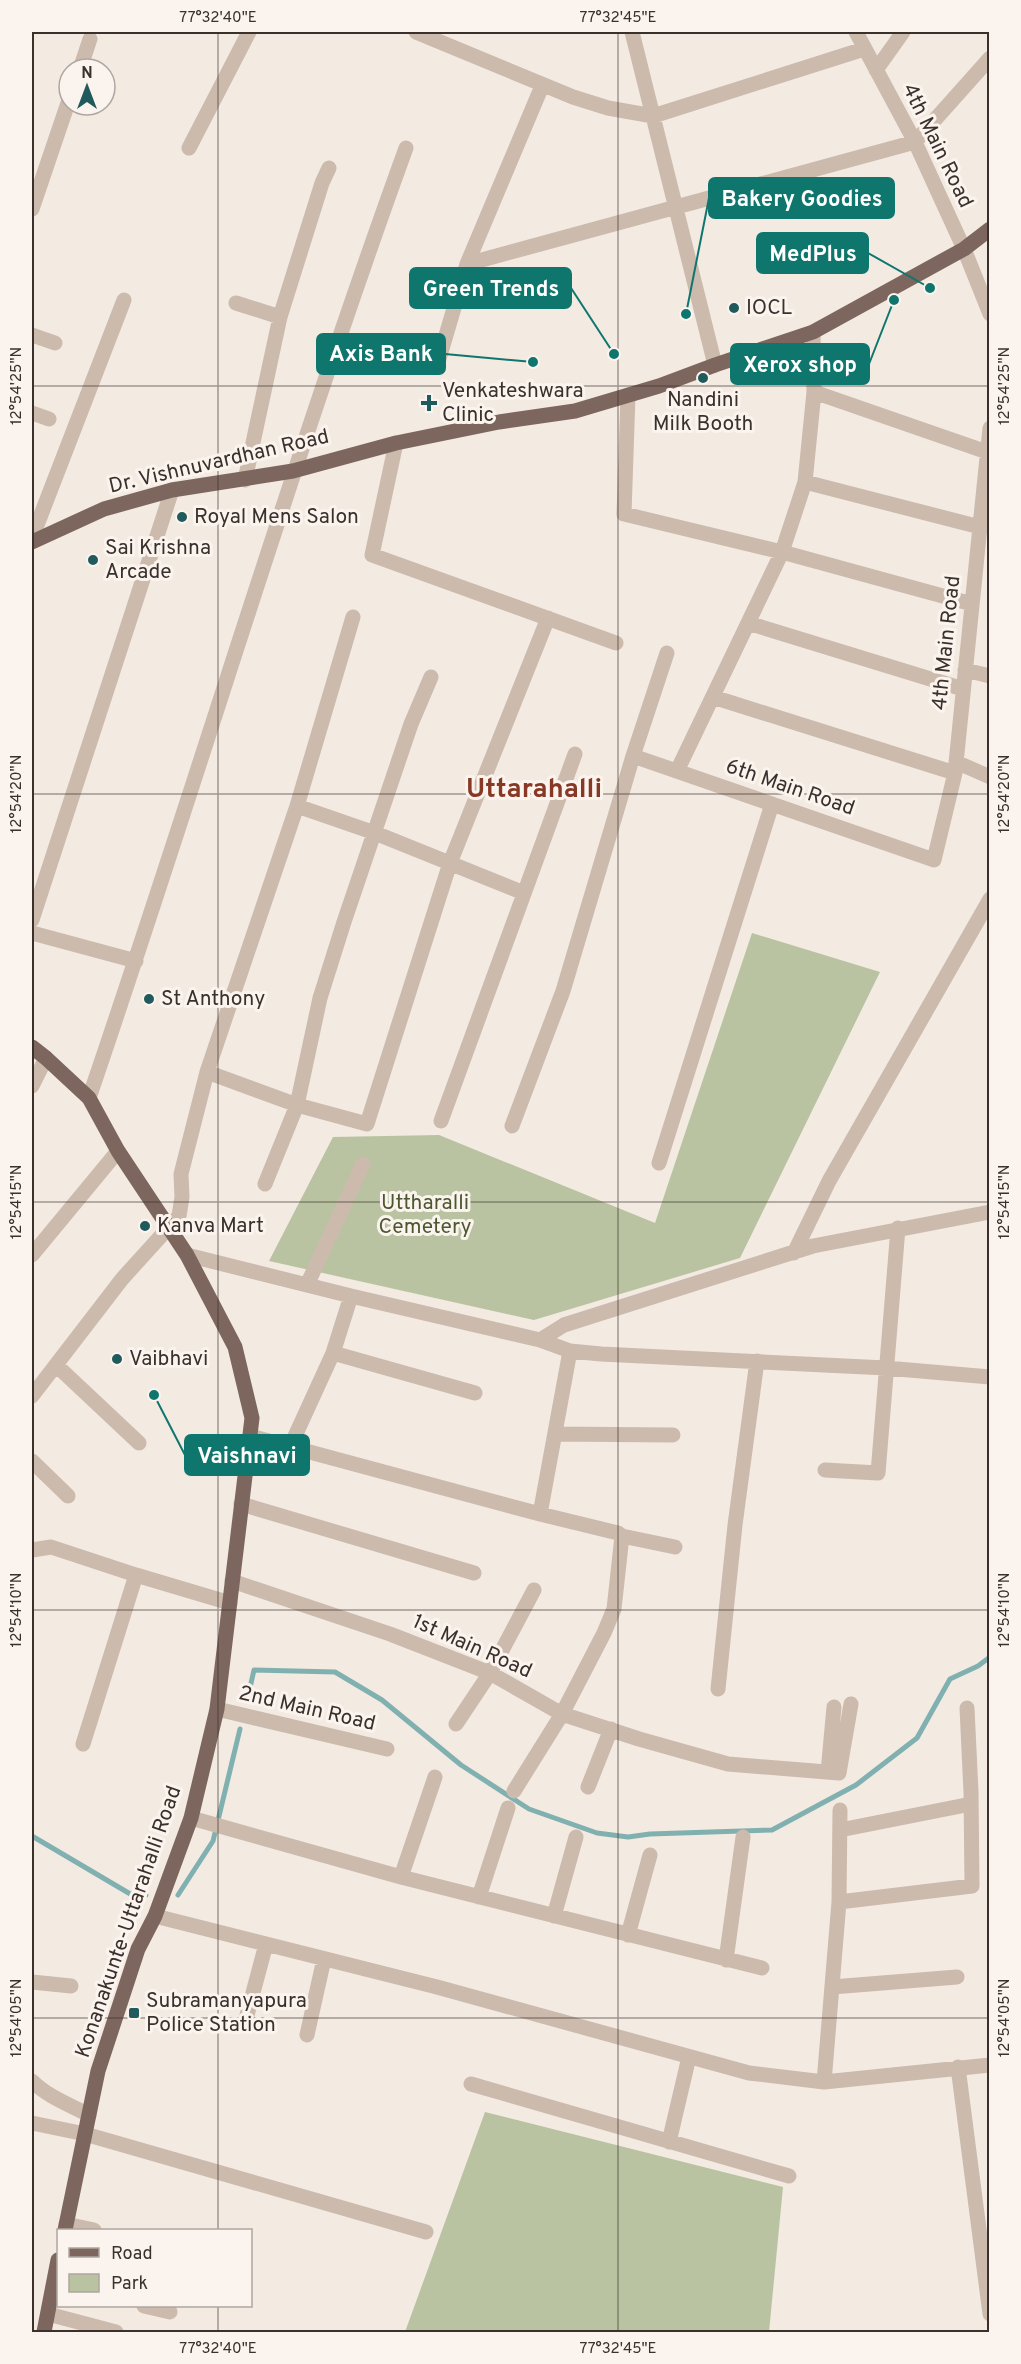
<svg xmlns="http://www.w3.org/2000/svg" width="1021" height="2364" viewBox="0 0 1021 2364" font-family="Overpass,sans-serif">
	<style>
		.green { fill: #b9c3a1 }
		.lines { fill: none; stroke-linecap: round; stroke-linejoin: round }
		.stream { stroke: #81b0b0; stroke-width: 5 }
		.minor { stroke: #ccbaad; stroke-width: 15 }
		.major { stroke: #7c665d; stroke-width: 15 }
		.ticks { fill: none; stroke: #3a302c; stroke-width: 1.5; stroke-opacity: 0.45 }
		.poi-dot { fill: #215a5c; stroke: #fbf4ee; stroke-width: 2 }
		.labels { text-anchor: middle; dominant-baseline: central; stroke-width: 6; stroke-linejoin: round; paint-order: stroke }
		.street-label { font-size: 21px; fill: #3a302c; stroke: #fbf4ee }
		.poi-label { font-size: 21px; fill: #3a302c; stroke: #fbf4ee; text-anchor: start }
		.park-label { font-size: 21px; fill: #4b582f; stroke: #fbf4ee }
		.district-label { font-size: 27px; font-weight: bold; fill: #883926; stroke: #fbf4ee }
		.leader { fill: none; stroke: #0f766e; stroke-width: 2 }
		.callout-dot { fill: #0f766e; stroke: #fbf4ee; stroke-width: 2 }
		.callout { fill: #0f766e; stroke: #0f766e; stroke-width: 2 }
		.callout-label { font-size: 22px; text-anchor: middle; font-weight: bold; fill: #fff }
		.neatline { fill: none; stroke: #3a302c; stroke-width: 2 }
		.ticks-label { font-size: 15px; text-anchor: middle; fill: #3a302c }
	</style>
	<rect width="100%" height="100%" fill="#f3eae2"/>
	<path class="green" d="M752,933L880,972L740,1258L534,1320L269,1261L333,1137L439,1135L655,1223Z
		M485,2112L783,2187L769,2332H405Z"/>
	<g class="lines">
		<path class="stream" d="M247,1701L254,1670L335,1672L382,1700L461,1765L529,1809L597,1833L628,1837L650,1834L772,1830L856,1785L917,1738L950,1679L978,1666L990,1657
			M32,1836L132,1895H146
			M178,1895L213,1841L240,1729"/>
		<path class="minor" d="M416,32L573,97L608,108L653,116L864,49
			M632,32L715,365
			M856,32L915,142L964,249L990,314
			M80,69L90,39
			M876,70L903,32
			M189,148L249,32
			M32,209L69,100
			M467,264L915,142L990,58
			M236,303L280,317L245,480
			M280,317L322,183L329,168
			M32,335L55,343
			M439,359L467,264L542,86
			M814,392L987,452
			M628,395L624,514L782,552L972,604
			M32,413L49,419
			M396,443L372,555L616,643
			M805,482L980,527
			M32,538L124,300
			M748,623L963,689
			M965,670L990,676
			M713,697L955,773
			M633,756L934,860L955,773L990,428
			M956,762L990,777
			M677,771L782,552L805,482L814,392L813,332
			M297,806L375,833L524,893
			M32,920L172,490
			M32,933L136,961
			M207,1072L297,1105L367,1124L450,863L548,618
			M32,1086L46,1058
			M89,1098C197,782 292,462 406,148
			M441,1121L575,754
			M512,1126L563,991L633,756L667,653
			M659,1163L772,804
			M265,1184L297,1105L320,998L344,922L411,724L431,677
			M794,1253L829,1181L990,899
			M32,1255L118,1151
			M187,1255L351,1296L540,1340L570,1351L601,1354L886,1368L990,1377
			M307,1285L363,1164
			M540,1340L564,1325L813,1246L990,1212
			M333,1353L475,1393
			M56,1365L139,1443
			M32,1396L122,1279L179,1216L182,1197L181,1174L207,1072L297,806L353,617
			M555,1434L673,1435
			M250,1436L540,1514L618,1533L622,1536L675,1547
			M290,1447L333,1353L351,1296
			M32,1461L68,1496
			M825,1470L878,1473L898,1228
			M241,1504L474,1573
			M540,1514L570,1351
			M32,1550L51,1547L136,1575
			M232,1581L390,1634L490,1673L562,1714L639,1739L728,1764L839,1773L851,1704
			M718,1689L735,1525L757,1361
			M217,1709L387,1749
			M456,1724L490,1673L534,1590
			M83,1744L136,1575L230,1603
			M828,1772L834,1707
			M588,1787L611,1729
			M514,1791L562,1714L604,1633L614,1609L622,1536
			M191,1818L401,1877L762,1968
			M840,1830L971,1804
			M401,1877L435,1777
			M479,1897L508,1808
			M839,1902L972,1886L971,1792L967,1708
			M155,1916L437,1987L749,2073L824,2082L990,2065
			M554,1916L576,1837
			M628,1935L650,1855
			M726,1960L743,1837
			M32,1982L71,1986
			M832,1987L957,1977
			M246,2019L266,1944
			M307,2035L324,1959
			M958,2067L990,2314
			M32,2081C48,2097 70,2105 89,2115
			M824,2082L839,1902L840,1810
			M471,2084L789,2176
			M32,2123L85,2134L426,2232
			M669,2142L689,2057
			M66,2224L94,2230
			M144,2306L170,2312
			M48,2314L116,2332"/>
		<path class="major" d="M32,542L104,509L172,490L293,471L396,443L499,422L575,411L659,386L715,365L813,332L964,249L990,229
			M32,1047L46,1058L89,1098L118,1151L187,1255L235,1347L252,1418L217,1709L191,1818L155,1916L138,1949L98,2071L65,2230
			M44,2332L58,2260"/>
	</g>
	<path class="ticks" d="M218,32V2230M618,32V2332M32,386H990M32,794H990M32,1202H990M32,1610H990M32,2018H990M218,2306V2332"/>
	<g class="poi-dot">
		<circle cx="734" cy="308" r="6"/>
		<circle cx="703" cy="378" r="6"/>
		<path d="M426 394h6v6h6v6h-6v6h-6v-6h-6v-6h6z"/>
		<circle cx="182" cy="517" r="6"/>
		<circle cx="93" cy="560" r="6"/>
		<circle cx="149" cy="999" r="6"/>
		<circle cx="145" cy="1226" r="6"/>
		<circle cx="117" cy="1359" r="6"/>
		<rect x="128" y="2007" width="12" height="12" rx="3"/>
	</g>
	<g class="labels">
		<g class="street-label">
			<text transform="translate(937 146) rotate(64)">4th Main Road</text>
			<text transform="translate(219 462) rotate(-13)">Dr. Vishnuvardhan Road</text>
			<text transform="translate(947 643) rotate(-84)">4th Main Road</text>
			<text transform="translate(790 788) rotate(19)">6th Main Road</text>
			<text transform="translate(472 1647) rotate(24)">1st Main Road</text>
			<text transform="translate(307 1709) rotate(13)">2nd Main Road</text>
			<text transform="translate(129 1922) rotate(-71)">Konanakunte-Uttarahalli Road</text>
		</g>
		<g class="poi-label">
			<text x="746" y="308">IOCL</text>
			<text x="442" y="391">Venkateshwara<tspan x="442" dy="24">Clinic</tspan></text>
			<text x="703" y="400" text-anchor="middle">Nandini<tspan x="703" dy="24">Milk Booth</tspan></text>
			<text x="194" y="517">Royal Mens Salon</text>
			<text x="105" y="548">Sai Krishna<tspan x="105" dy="24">Arcade</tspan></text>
			<text x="161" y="999">St Anthony</text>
			<text x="157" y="1226">Kanva Mart</text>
			<text x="129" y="1359">Vaibhavi</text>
			<text x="146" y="2001">Subramanyapura<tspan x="146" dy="24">Police Station</tspan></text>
		</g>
		<g class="park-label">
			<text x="425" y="1203">Uttharalli<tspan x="425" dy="24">Cemetery</tspan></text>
		</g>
		<g class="district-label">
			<text x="534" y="790">Uttarahalli</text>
		</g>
	</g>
	<path class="leader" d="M686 314L709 198M930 288L868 253M614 354L571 288M533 362L445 354M894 300L869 364M154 1395L185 1455"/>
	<g class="callout-dot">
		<circle cx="686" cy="314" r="6"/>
		<circle cx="930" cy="288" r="6"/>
		<circle cx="614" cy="354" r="6"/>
		<circle cx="533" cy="362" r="6"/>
		<circle cx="894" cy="300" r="6"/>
		<circle cx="154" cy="1395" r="6"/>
	</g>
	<g class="callout">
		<rect x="709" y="178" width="185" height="40" rx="6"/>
		<rect x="757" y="233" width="111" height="40" rx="6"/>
		<rect x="410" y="268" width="161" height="40" rx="6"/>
		<rect x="317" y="334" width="128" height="40" rx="6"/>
		<rect x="731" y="344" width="138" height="40" rx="6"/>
		<rect x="185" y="1435" width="124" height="40" rx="6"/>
	</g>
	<g class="callout-label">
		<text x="802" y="206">Bakery Goodies</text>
		<text x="813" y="261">MedPlus</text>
		<text x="491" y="296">Green Trends</text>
		<text x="381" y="361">Axis Bank</text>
		<text x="800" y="372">Xerox shop</text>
		<text x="247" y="1463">Vaishnavi</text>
	</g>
	<rect width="1021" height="2364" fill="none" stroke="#fbf4ee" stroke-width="66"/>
	<rect x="57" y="2229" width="195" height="78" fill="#fbf4ee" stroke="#aea6a0" stroke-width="1.5"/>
	<rect x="69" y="2248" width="30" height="9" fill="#7c665d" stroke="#aea6a0" stroke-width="1.5"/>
	<text x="111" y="2259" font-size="18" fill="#3a302c">Road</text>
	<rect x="69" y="2274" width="30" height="18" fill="#b9c3a1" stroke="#aea6a0" stroke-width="1.5"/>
	<text x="111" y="2289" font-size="18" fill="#3a302c">Park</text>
	<g transform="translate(87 87)"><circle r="28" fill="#fbf4ee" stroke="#aea6a0" stroke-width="1.5"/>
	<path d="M0-4.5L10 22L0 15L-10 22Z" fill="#215a5c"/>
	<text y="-9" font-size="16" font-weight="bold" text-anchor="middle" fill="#3a302c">N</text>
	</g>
	<rect x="33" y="33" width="955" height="2298" class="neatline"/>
	<g class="ticks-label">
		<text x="218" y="22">77°32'40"E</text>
		<text x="618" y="22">77°32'45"E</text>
		<text transform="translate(16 386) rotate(-90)" y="5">12°54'25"N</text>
		<text transform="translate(1004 386) rotate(-90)" y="5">12°54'25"N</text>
		<text transform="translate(16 794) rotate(-90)" y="5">12°54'20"N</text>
		<text transform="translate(1004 794) rotate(-90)" y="5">12°54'20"N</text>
		<text transform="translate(16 1202) rotate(-90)" y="5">12°54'15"N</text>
		<text transform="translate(1004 1202) rotate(-90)" y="5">12°54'15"N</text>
		<text transform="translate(16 1610) rotate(-90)" y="5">12°54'10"N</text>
		<text transform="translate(1004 1610) rotate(-90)" y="5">12°54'10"N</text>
		<text transform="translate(16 2018) rotate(-90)" y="5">12°54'05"N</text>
		<text transform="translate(1004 2018) rotate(-90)" y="5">12°54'05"N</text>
		<text x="218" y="2353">77°32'40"E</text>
		<text x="618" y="2353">77°32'45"E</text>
	</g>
</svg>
